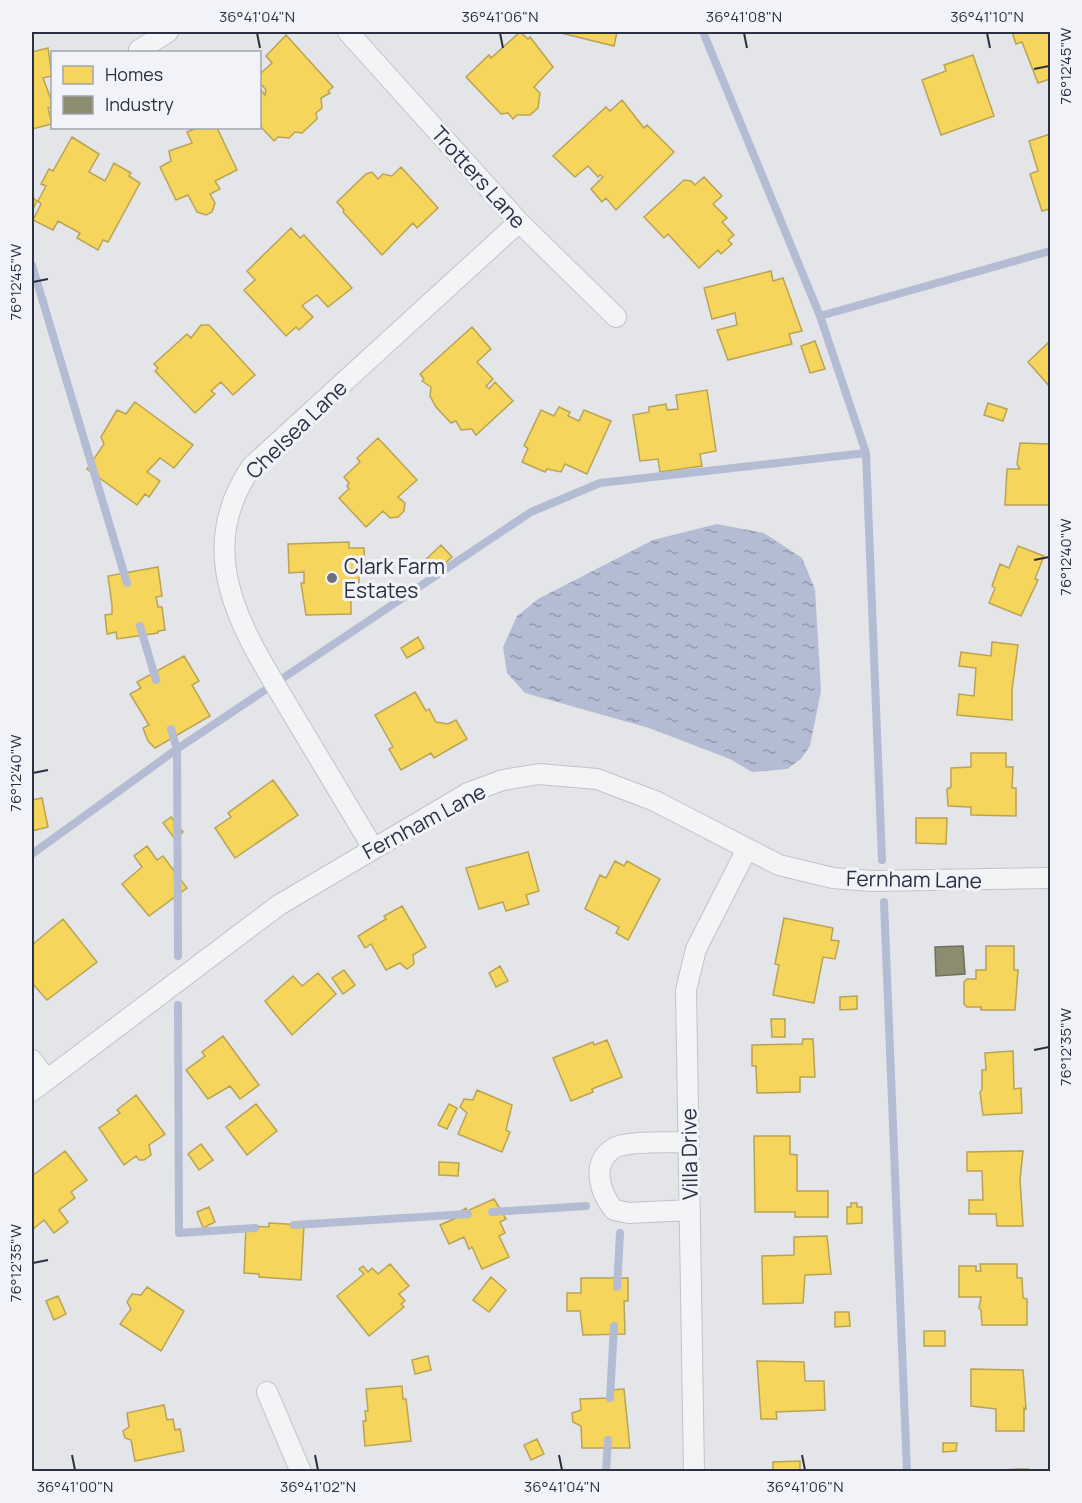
<svg xmlns="http://www.w3.org/2000/svg" width="1082" height="1503" viewBox="0 0 1082 1503" font-family="Manrope,sans-serif">
	<style>
		.water { fill: url(#water-ripples) }
		.homes { fill: #f6d55c; stroke: #b9a354; stroke-width: 1.5 }
		.industry { fill: #8c8c6e; stroke: #6f7061; stroke-width: 1.5 }
		.lines { fill: none; stroke-linecap: round; stroke-linejoin: round }
		.stream { stroke: #b3bcd2; stroke-width: 8 }
		.street-casing { stroke: #c2c3c6; stroke-width: 22 }
		.street { stroke: #f3f4f6; stroke-width: 20 }
		.ticks { fill: none; stroke: #2b2f42; stroke-width: 2 }
		.poi-dot { fill: #6c6f7c; stroke: #f2f3f8; stroke-width: 2 }
		.labels { text-anchor: middle; dominant-baseline: central; stroke-width: 6; stroke-linejoin: round; paint-order: stroke }
		.street-label { font-size: 21px; fill: #2b2f42; stroke: #f2f3f8 }
		.poi-label { font-size: 21px; fill: #2b2f42; stroke: #f2f3f8; text-anchor: start }
		.neatline { fill: none; stroke: #2b2f42; stroke-width: 2 }
		.ticks-label { font-size: 15px; text-anchor: middle; fill: #2b2f42 }
	</style>
	<defs>
		<pattern id="water-ripples" width="26" height="14" patternUnits="userSpaceOnUse" patternTransform="scale(1.5)"><rect width="26" height="14" fill="#b3bcd2"/><path d="M2 4q2-2 4 0t4 0M15 11q2-2 4 0t4 0" fill="none" stroke="#9299ac"/></pattern>
	</defs>
	<rect width="100%" height="100%" fill="#e4e5e8"/>
	<path class="water" d="M717,524L764,533L802,558L815,589L821,691L810,746L801,759L787,769L752,772L730,759L649,728L525,693L507,673L503,647L517,616L538,599L653,540Z"/>
	<path class="homes" d="M520,32L528,39L530,37L553,67L534,87L540,93L538,108L530,115H517L513,119L508,113L501,114L466,77L489,55L491,58Z
		M557,32H617L614,46Z
		M1012,32H1050V79L1038,83L1022,42L1016,44Z
		M286,35L333,87L328,91L330,93L321,98L322,108L316,113L317,119L302,133L295,132L289,138L278,137L274,141L260,126V89L265,95L266,90L260,83V74L272,63L266,56Z
		M48,48L52,76L43,78L52,102V107L48,108L52,124L32,129V52Z
		M973,55L994,116L941,135L922,80L946,71L944,65Z
		M622,100L644,128L647,125L674,152L616,210L606,198L602,202L591,189L603,177L600,175L598,177L588,166L575,177L553,156L606,107L610,111Z
		M197,128H217L237,170L215,181L220,189L210,194L215,203L212,212L206,215L197,212L188,195L176,200L160,167L171,161L169,151L192,143L187,132Z
		M1050,134V209L1042,211L1030,174L1038,171L1029,141Z
		M72,137L99,154L89,172L105,181L114,163L131,173L129,176L140,183L108,242L103,240L98,250L77,238L80,233L58,221L53,230L33,220L41,204L38,201L46,186L41,184L49,169L53,171Z
		M401,167L438,208L417,228L413,223L382,255L343,212L344,210L337,202L366,174L372,172L378,179L383,174L392,176Z
		M704,177L722,196L713,204L727,218L722,222L734,235L728,240L732,244L721,254L718,250L699,268L668,234L664,238L644,217L684,180L691,181L695,185Z
		M32,197L37,201L32,211Z
		M291,228L300,238L304,235L352,288L328,307L317,295L304,304L302,306L313,317L299,330L296,327L286,336L244,290L255,280L247,271Z
		M771,271L773,281L783,278L802,331L789,334L792,344L728,360L717,330L737,325L735,313L712,319L704,288Z
		M201,325H209L255,375L233,395L221,382L211,391L215,394L195,413L155,371L158,368L154,364L187,334L191,338Z
		M472,327L491,349L477,362L493,379L486,386L489,389L495,382L513,401L476,435L472,429L461,430L456,421L451,423L436,407L430,396L431,387L422,381L424,379L420,374Z
		M815,341L825,369L810,373L801,346Z
		M1050,341V387L1028,362Z
		M707,390L716,451L700,454L702,466L660,472L658,459L640,461L633,415L649,412V407L666,404L667,410L678,409L676,395Z
		M135,402L193,445L174,468L160,458L147,472L160,481L149,497L145,494L137,505L87,469L104,444L101,437L117,410L126,414Z
		M988,403L1007,409L1003,421L984,415Z
		M559,407L570,412L568,416L579,421L584,410L611,421L587,474L565,464L561,472L547,469L545,472L522,462L528,448L524,446L541,410L554,416Z
		M378,438L417,480L398,497L405,503L404,511L398,517L390,518L383,511L366,527L339,498L349,489L347,486L349,483L344,477L360,462L357,458Z
		M1020,443L1050,444V505H1005L1007,469H1020L1017,464Z
		M349,542V548H364L365,566L359,572V596L351,597V614L306,615L301,583H304V572L289,573L288,544Z
		M441,545L452,557L430,578L419,566Z
		M1018,546L1044,556L1035,579L1038,580L1021,616L989,603L995,588L992,586L1000,564L1009,568Z
		M158,567L162,596L156,597L158,607H162L165,630L158,631V633L117,639L116,632L107,634L105,615L112,614V605L108,576Z
		M418,637L424,648L407,658L401,648Z
		M992,642L1018,645L1012,690V720L957,715L959,694L974,696L976,668L959,666L961,652L991,656Z
		M184,656L199,681L192,685L210,716L155,748L148,741L143,728L149,725L130,694L141,688L137,682Z
		M415,692L426,711L429,709L436,722L448,724L456,720L467,739L434,758L431,753L401,770L389,749L393,747L375,715Z
		M971,753H1006V767H1013L1012,788H1016V816L971,815V807L948,806L947,789L951,787V768L971,767Z
		M273,780L298,815L235,858L215,828L231,817L228,813Z
		M42,798L48,827L32,831V800Z
		M171,817L183,832L175,839L163,823Z
		M916,818H947L946,844L916,843Z
		M147,846L157,860L163,856L187,888L149,916L122,884L142,867L134,856Z
		M528,852L539,891L526,895L529,904L506,911L503,902L479,909L466,868Z
		M615,861L624,866L627,861L660,879L628,940L616,933L619,927L585,909L600,875L606,878Z
		M402,906L426,947L413,955L414,964L407,969L400,963L386,970L371,944L365,948L358,936L386,919L384,916Z
		M784,918L833,928L831,940L839,941L835,959L823,957L814,1003L773,995L779,965L775,964Z
		M63,919L97,962L47,1000L32,983V945Z
		M986,946H1014V970H1018L1015,1010H981V1007H967L964,1004V982L967,979H976V970H986Z
		M500,966L508,981L496,987L489,973Z
		M344,970L355,985L343,994L332,978Z
		M318,973L336,994L292,1035L265,1001L293,976L302,986Z
		M857,996V1009L840,1010V997Z
		M771,1019H785V1037H772Z
		M223,1036L259,1085L240,1099L230,1086L208,1099L186,1070L205,1056L202,1052Z
		M803,1039H813L815,1077H800V1092L757,1093L756,1066H752V1045L802,1044Z
		M607,1040L622,1077L592,1089L593,1092L571,1101L553,1058L593,1042L594,1045Z
		M1013,1051L1014,1089L1021,1088L1022,1113L983,1115L980,1092L982,1090V1070H986L985,1053Z
		M477,1090L512,1105L506,1130L510,1132L502,1152L458,1134L467,1113L460,1107L464,1099L473,1100Z
		M136,1095L165,1134L149,1145L151,1155L144,1160H139L136,1156L124,1165L99,1128L120,1113L117,1110Z
		M256,1104L277,1131L247,1155L226,1127Z
		M449,1104L457,1108L447,1129L438,1125Z
		M754,1136H790V1154L797,1155V1191H828V1217H795V1212H755Z
		M201,1144L213,1160L199,1170L188,1154Z
		M65,1151L87,1180L71,1192L75,1198L59,1210L68,1222L54,1233L44,1220L32,1230V1176Z
		M1023,1151L1020,1180L1023,1226H997L996,1214H969V1200H983L982,1171H967V1152Z
		M439,1162L459,1163L458,1176L439,1175Z
		M494,1199L506,1219L500,1222L505,1233L499,1236L509,1257L482,1269L472,1247L469,1249L464,1237L449,1244L440,1225L456,1218L462,1213L461,1211L466,1208L467,1211Z
		M851,1203H857V1207H862V1223L847,1224V1207H851Z
		M209,1207L215,1222L203,1228L197,1212Z
		M269,1223L304,1225L301,1280L259,1277V1274L244,1273L246,1226L269,1227Z
		M827,1236L831,1274L805,1275L803,1303L763,1304L762,1256L794,1255V1237Z
		M390,1264L409,1286L399,1294L405,1301L401,1304L404,1307L369,1336L337,1296L364,1274L359,1269L363,1266L368,1272L372,1268L378,1274Z
		M980,1264H1017V1278H1022L1023,1298L1027,1299V1325H982L981,1310L979,1308L981,1297H959V1266H976V1271H981Z
		M491,1277L506,1290L489,1312L473,1300Z
		M581,1278H628V1301H624L625,1334L583,1335L580,1311H567V1293H581Z
		M147,1287L184,1311L161,1351L120,1324L131,1309L127,1302L132,1294L141,1295Z
		M58,1296L66,1314L54,1320L46,1301Z
		M835,1312H849L850,1326L835,1327Z
		M924,1331H945V1346H924Z
		M428,1356L431,1370L415,1374L412,1360Z
		M757,1361L804,1362L805,1381H824L825,1410L776,1412L777,1419H761Z
		M971,1369L1023,1370L1026,1409L1024,1408V1431H996V1409L971,1406Z
		M402,1386L403,1399H406L411,1441L365,1446L363,1421H366L365,1411H368L366,1389Z
		M624,1389L630,1448H582L581,1426L573,1422L572,1413L581,1410L580,1399L610,1398V1390Z
		M164,1405L167,1420L173,1419L175,1430L180,1429L184,1451L135,1461L131,1440L125,1438L123,1431L129,1427L127,1413Z
		M537,1439L544,1454L531,1460L524,1445Z
		M943,1443H957L956,1451L943,1452Z
		M800,1461V1472H773V1462Z
		M1018,1469H1028V1472H974Z"/>
	<path class="industry" d="M963,946L965,974L936,976L935,947Z"/>
	<g class="lines">
		<path class="stream" d="M703,32L820,316L866,453L882,860
			M32,265L127,583
			M820,316L1050,251
			M140,626L156,680
			M171,729L177,749L178,956
			M32,854L177,749L531,512L600,483L866,453
			M884,902L907,1472
			M178,1005L179,1233L255,1228
			M492,1212L586,1206
			M294,1225L468,1214
			M617,1287L620,1233
			M610,1398L614,1326
			M606,1472L608,1440"/>
		<defs>
			<path id="street" d="M348,32L519,222L616,317
				M139,50L168,32
				M373,848C347,804 321,761 295,718C247,637 189,557 252,466L519,222
				M32,1060L47,1080
				M32,1091L279,905L468,793L503,780L539,774L597,779L655,801L779,865L833,878L872,881L1050,878
				M689,1142C672,1143 628,1140 614,1148C590,1163 600,1193 614,1210L629,1213L690,1210
				M267,1392L301,1472
				M694,1472L686,990L696,949L747,849"/>
		</defs>
		<use href="#street" class="street-casing"/>
		<use href="#street" class="street"/>
	</g>
	<path class="ticks" d="M257,33L260,48M500,33L503,48M744,33L747,48M987,33L990,48M1034,69L1049,66M33,282L48,279M1034,560L1049,557M33,773L48,770M1034,1050L1049,1047M33,1263L48,1260M72,1455L75,1470M315,1455L318,1470M559,1455L562,1470M802,1455L805,1470"/>
	<circle class="poi-dot" cx="332" cy="578" r="6"/>
	<g class="labels">
		<g class="street-label">
			<text transform="translate(479 177) rotate(48)">Trotters Lane</text>
			<text transform="translate(296 429) rotate(-44)">Chelsea Lane</text>
			<text transform="translate(424 821) rotate(-28)">Fernham Lane</text>
			<text transform="translate(914 879) rotate(1)">Fernham Lane</text>
			<text transform="translate(689 1154) rotate(-91)">Villa Drive</text>
		</g>
		<g class="poi-label">
			<text x="344" y="566">Clark Farm<tspan x="344" dy="24">Estates</tspan></text>
		</g>
	</g>
	<rect width="1082" height="1503" fill="none" stroke="#f2f3f8" stroke-width="66"/>
	<rect x="51" y="51" width="210" height="78" fill="#f2f3f8" stroke="#a2a5af" stroke-width="1.5"/>
	<rect x="63" y="66" width="30" height="18" fill="#f6d55c" stroke="#a2a5af" stroke-width="1.5"/>
	<text x="105" y="81" font-size="18" fill="#2b2f42">Homes</text>
	<rect x="63" y="96" width="30" height="18" fill="#8c8c6e" stroke="#a2a5af" stroke-width="1.5"/>
	<text x="105" y="111" font-size="18" fill="#2b2f42">Industry</text>
	<rect x="33" y="33" width="1016" height="1437" class="neatline"/>
	<g class="ticks-label">
		<text x="257" y="22">36°41'04"N</text>
		<text x="500" y="22">36°41'06"N</text>
		<text x="744" y="22">36°41'08"N</text>
		<text x="987" y="22">36°41'10"N</text>
		<text transform="translate(1066 66) rotate(-90)" y="5">76°12'45"W</text>
		<text transform="translate(16 282) rotate(-90)" y="5">76°12'45"W</text>
		<text transform="translate(1066 557) rotate(-90)" y="5">76°12'40"W</text>
		<text transform="translate(16 773) rotate(-90)" y="5">76°12'40"W</text>
		<text transform="translate(1066 1047) rotate(-90)" y="5">76°12'35"W</text>
		<text transform="translate(16 1263) rotate(-90)" y="5">76°12'35"W</text>
		<text x="75" y="1492">36°41'00"N</text>
		<text x="318" y="1492">36°41'02"N</text>
		<text x="562" y="1492">36°41'04"N</text>
		<text x="805" y="1492">36°41'06"N</text>
	</g>
</svg>
